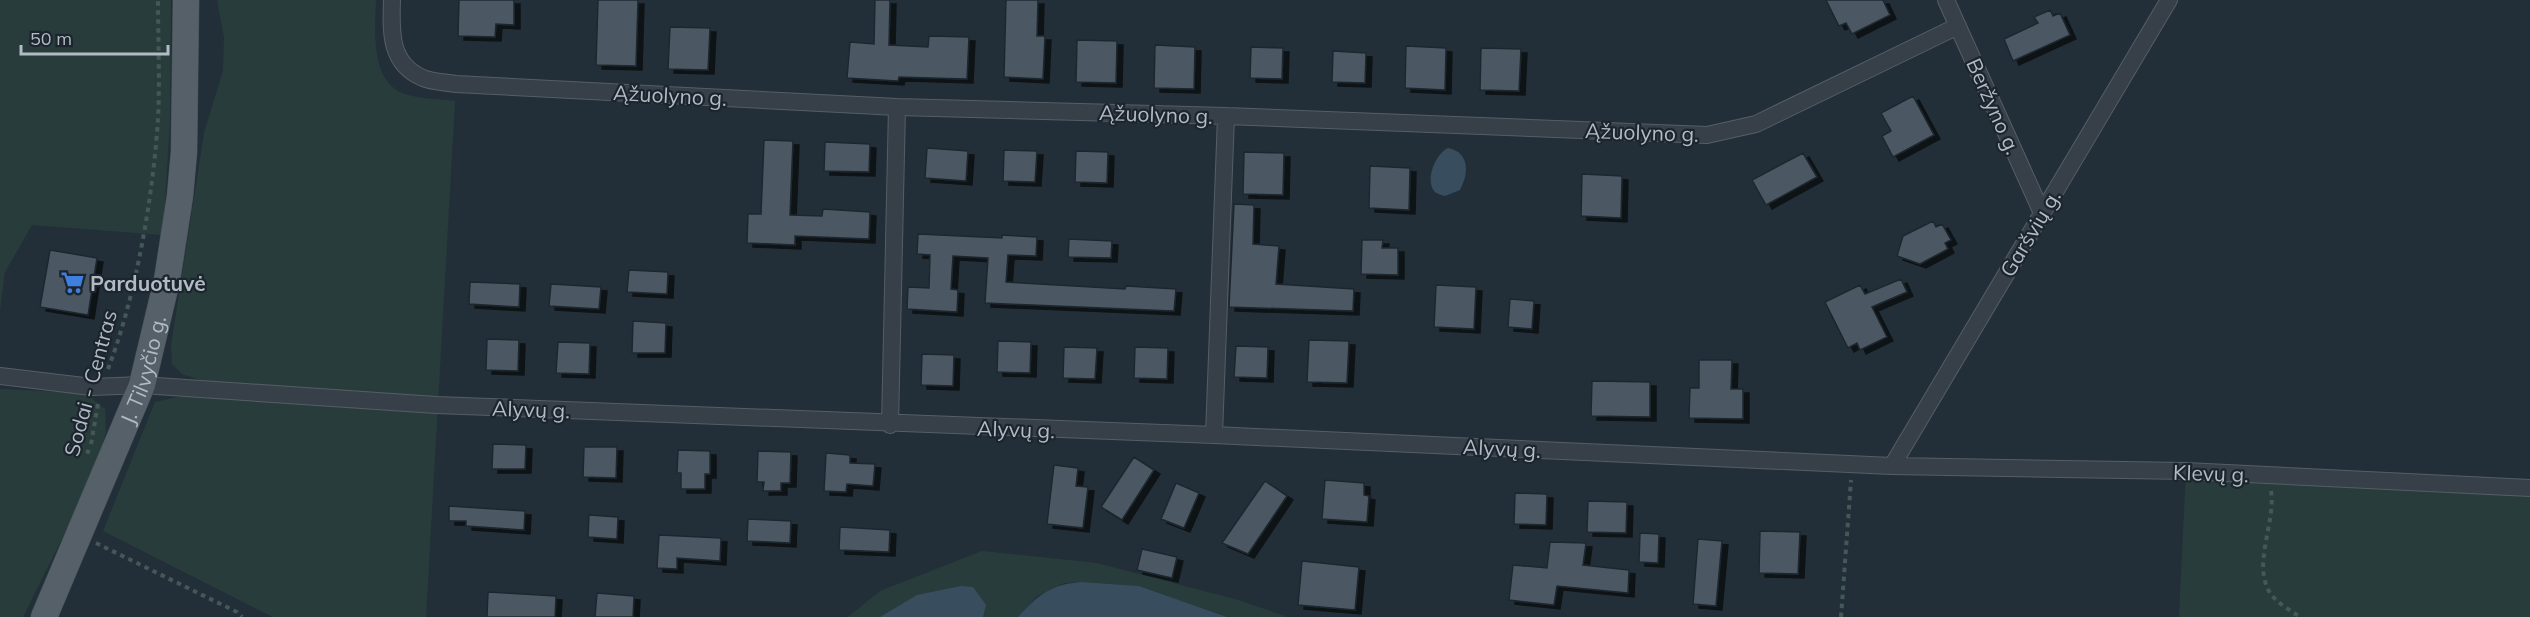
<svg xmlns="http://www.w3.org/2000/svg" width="2530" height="617" viewBox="0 0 2530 617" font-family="Mulish,sans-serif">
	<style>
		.green { fill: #283d3b }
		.water { fill: #384d5e }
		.building { fill: #4c5964; stroke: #1e272f; stroke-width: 1.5; filter: url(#shadow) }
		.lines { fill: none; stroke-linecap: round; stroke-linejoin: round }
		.minor-casing { stroke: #555e66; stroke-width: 18 }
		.primary-casing { stroke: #434c55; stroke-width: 27 }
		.path { stroke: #455858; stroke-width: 4; stroke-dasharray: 4.5 4.5; stroke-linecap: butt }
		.minor { stroke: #374049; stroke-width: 16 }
		.primary { stroke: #556069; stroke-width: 26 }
		.labels { text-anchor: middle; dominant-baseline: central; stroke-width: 4.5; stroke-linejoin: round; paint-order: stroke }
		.street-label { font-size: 21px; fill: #b2bbc5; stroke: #1c252d }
		.poi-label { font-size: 21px; font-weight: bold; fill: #b2bbc5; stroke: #1c252d; text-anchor: start }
	</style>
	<defs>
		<filter id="shadow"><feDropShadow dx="6" dy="4" stdDeviation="0" flood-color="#0009"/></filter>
	</defs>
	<rect width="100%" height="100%" fill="#232f38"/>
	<path class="green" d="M0,0H171L170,119L163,235L32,225L5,272L0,310Z
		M217,0H376C375,30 369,85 408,95C422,99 439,99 455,101L426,617H273L103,531L155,402L182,396L423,405L203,381L182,374L172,364L171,346L204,133L223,71L224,37Z
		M0,389L85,393L105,409L106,432L93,476L23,617H0Z
		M2186,471L2530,488V617H2179Z
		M982,551L1097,563L1238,600L1288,617H1227L1139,586L1082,582L1064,583L1037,596L1018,617H848L880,591Z"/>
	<path class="water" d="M1448,148C1470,152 1469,174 1460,190L1445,196C1443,196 1436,193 1435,192C1424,181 1436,153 1448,148Z
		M1082,582L1139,586L1227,617H1018C1038,595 1051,584 1082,582Z
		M961,586L973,587L986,605L983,617H880L917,595Z"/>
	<path class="building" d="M459,0H514V25L496,24L495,37L458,36Z
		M598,0H638L636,66L596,65Z
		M875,0H890L889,45L928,47L929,36L969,37L967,79L899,77L898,81L847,78L850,42L874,44Z
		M1006,0H1038L1037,36H1045L1043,79L1004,77Z
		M1826,0H1883L1890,15L1852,34L1846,23L1839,26Z
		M2050,10L2053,16L2060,13L2070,35L2013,61L2004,39L2038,23L2034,17Z
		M670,27L710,28L708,70L668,69Z
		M1077,40L1117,41L1116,83L1076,82Z
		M1155,45L1195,47L1194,89L1154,88Z
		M1406,46L1446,48L1445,90L1405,88Z
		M1251,47L1283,48L1282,79L1250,78Z
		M1481,48L1521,49L1519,91L1480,90Z
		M1333,51L1366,53L1365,83L1332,82Z
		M1913,96L1934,135L1893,157L1882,136L1891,131L1881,113Z
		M764,140L793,141L790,215L822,216L823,209L870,212L869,239L795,236V245L747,243L748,214H761Z
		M825,142L870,144L869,172L824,171Z
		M927,148L968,151L966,181L925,178Z
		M1004,150L1037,151L1035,182L1003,181Z
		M1076,151L1108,152L1107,183L1075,182Z
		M1244,152L1284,153L1283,195L1243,194Z
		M1803,153L1817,177L1766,205L1752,180Z
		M1370,166L1410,168L1409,210L1369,208Z
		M1582,174L1622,176L1621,218L1581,216Z
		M1234,204L1254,205L1253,244L1279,246L1276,284L1354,289L1353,311L1229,307Z
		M1933,221L1936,227L1942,224L1951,240L1945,243L1948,249L1920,264L1897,256L1903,236Z
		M918,234L1002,238V235L1037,237L1036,256L1008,255L1006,282L1125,289L1126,286L1176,289L1174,311L985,303L988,258L953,256L951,289L958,290L957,312L907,309L908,287L929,288L930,255L917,254Z
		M1069,239L1112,241L1111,258L1068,257Z
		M1362,240H1383L1382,248H1398V275L1361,274Z
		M50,250L97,258L88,315L40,307Z
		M629,270L668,272L667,294L627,292Z
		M1901,279L1907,292L1872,307L1887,337L1860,350L1857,343L1848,348L1825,302L1860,285L1865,294Z
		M470,282L520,284L519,307L469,304Z
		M551,284L601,287L599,309L549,306Z
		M1436,285L1476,287L1474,329L1434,327Z
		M1510,299L1534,301L1532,329L1508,327Z
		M633,321L666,323L665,353H632Z
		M487,339L519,340L518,371L486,370Z
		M1309,340L1349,341L1347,383L1307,382Z
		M998,341L1031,342L1030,373L997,372Z
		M558,342L590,343L589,374L556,373Z
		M1236,346L1268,347L1267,378L1234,377Z
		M1064,347L1097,348L1095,379L1063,378Z
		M1135,347L1168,348L1167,379L1134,378Z
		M922,354L954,355L953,386L921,385Z
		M1699,360H1732L1731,389H1743V419L1689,418L1690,388H1699Z
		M1592,381L1650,382V417L1591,416Z
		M493,444L526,445L525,469H492Z
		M584,447H617L616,478L583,477Z
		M678,450L710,451V474H705V489H681V473H677Z
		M758,451L791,452L790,483H781V491H763L764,482H757Z
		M826,453L850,455V463L875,464L873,486L847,484L846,492L824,491Z
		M1134,457L1154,470L1122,520L1101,507Z
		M1054,465L1078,468L1076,486L1088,487L1083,528L1047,524Z
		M1325,480L1364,483V495L1369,496L1367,522L1322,519Z
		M1265,481L1287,496L1248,554L1222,543Z
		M1176,483L1199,493L1184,528L1161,519Z
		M1515,493L1547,494L1546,525L1514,524Z
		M1588,501L1627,502L1626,533L1587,532Z
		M449,506L525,511L524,530L466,526V521H449Z
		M589,515L618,517L617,539L588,537Z
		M748,519L791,521L790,543L747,541Z
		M840,527L890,530L889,552L839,550Z
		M1760,531L1800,532L1798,574L1759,573Z
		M1640,533L1659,534L1658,563L1639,562Z
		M659,535L721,538L720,561L677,558V569L657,568Z
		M1698,539L1722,541L1716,606L1693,604Z
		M1550,542L1586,543L1583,565L1629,570L1628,593L1557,586L1554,605L1509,600L1513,565L1547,568Z
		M1142,549L1177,557L1172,578L1137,570Z
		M1302,561L1359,567L1355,610L1298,605Z
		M488,592L556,596L555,617H487Z
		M597,593L634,596L633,617H595Z"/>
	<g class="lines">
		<defs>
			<path id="minor" d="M392,0C391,31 389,64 423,78C432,82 445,82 456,84L897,107L1226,116L1707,135L1756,124L1958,26
				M1946,0L2042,213
				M0,376L92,387L142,385L436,405L1214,435L1892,466L2186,471L2530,488
				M890,425L897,107
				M1214,435L1226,116
				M1892,466L2169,0"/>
			<g id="primary">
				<path id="s1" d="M44,617L142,385L167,280L180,196L184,152L186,0"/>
			</g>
		</defs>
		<use href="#minor" class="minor-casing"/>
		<use href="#primary" class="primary-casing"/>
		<path class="path" d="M108,369C136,296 153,197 158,119C160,79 158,39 158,0
			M91,444L98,404
			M68,449L90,452
			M2271,491C2276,523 2252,564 2270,593C2277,603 2290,610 2300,617
			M96,543L237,612L242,617
			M1841,617L1851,480"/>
		<use href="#minor" class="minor"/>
		<use href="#primary" class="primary"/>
	</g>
	<defs>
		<symbol id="supermarket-bare" viewBox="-9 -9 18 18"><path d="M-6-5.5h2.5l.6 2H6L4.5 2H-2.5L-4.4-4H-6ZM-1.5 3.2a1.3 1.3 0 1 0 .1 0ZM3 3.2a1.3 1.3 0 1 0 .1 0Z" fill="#3f7fe0" stroke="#1c252d" stroke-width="2.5" paint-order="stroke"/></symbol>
	</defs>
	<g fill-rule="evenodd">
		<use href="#supermarket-bare" x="56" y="266" width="33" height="33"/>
	</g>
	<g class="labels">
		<g class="street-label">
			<text transform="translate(670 95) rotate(3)">Ąžuolyno g.</text>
			<text transform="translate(1994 106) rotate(66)">Beržyno g.</text>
			<text transform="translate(1156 114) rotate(2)">Ąžuolyno g.</text>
			<text transform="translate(1642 132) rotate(2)">Ąžuolyno g.</text>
			<text transform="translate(2030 233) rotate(-59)">Garšvių g.</text>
			<text stroke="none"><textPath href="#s1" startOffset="267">J. Tilvyčio g.</textPath></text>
			<text transform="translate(90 383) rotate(-75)">Sodai - Centras</text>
			<text transform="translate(531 409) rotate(2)">Alyvų g.</text>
			<text transform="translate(1016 429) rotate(2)">Alyvų g.</text>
			<text transform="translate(1502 448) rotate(3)">Alyvų g.</text>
			<text transform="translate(2211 473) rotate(2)">Klevų g.</text>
		</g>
		<g class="poi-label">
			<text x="90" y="283">Parduotuvė</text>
		</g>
	</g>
	<path d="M21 45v9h147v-9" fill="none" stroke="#b2bbc5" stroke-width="3"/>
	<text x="30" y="45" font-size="18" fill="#b2bbc5" stroke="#1c252d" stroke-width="4.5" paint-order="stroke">50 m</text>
</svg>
